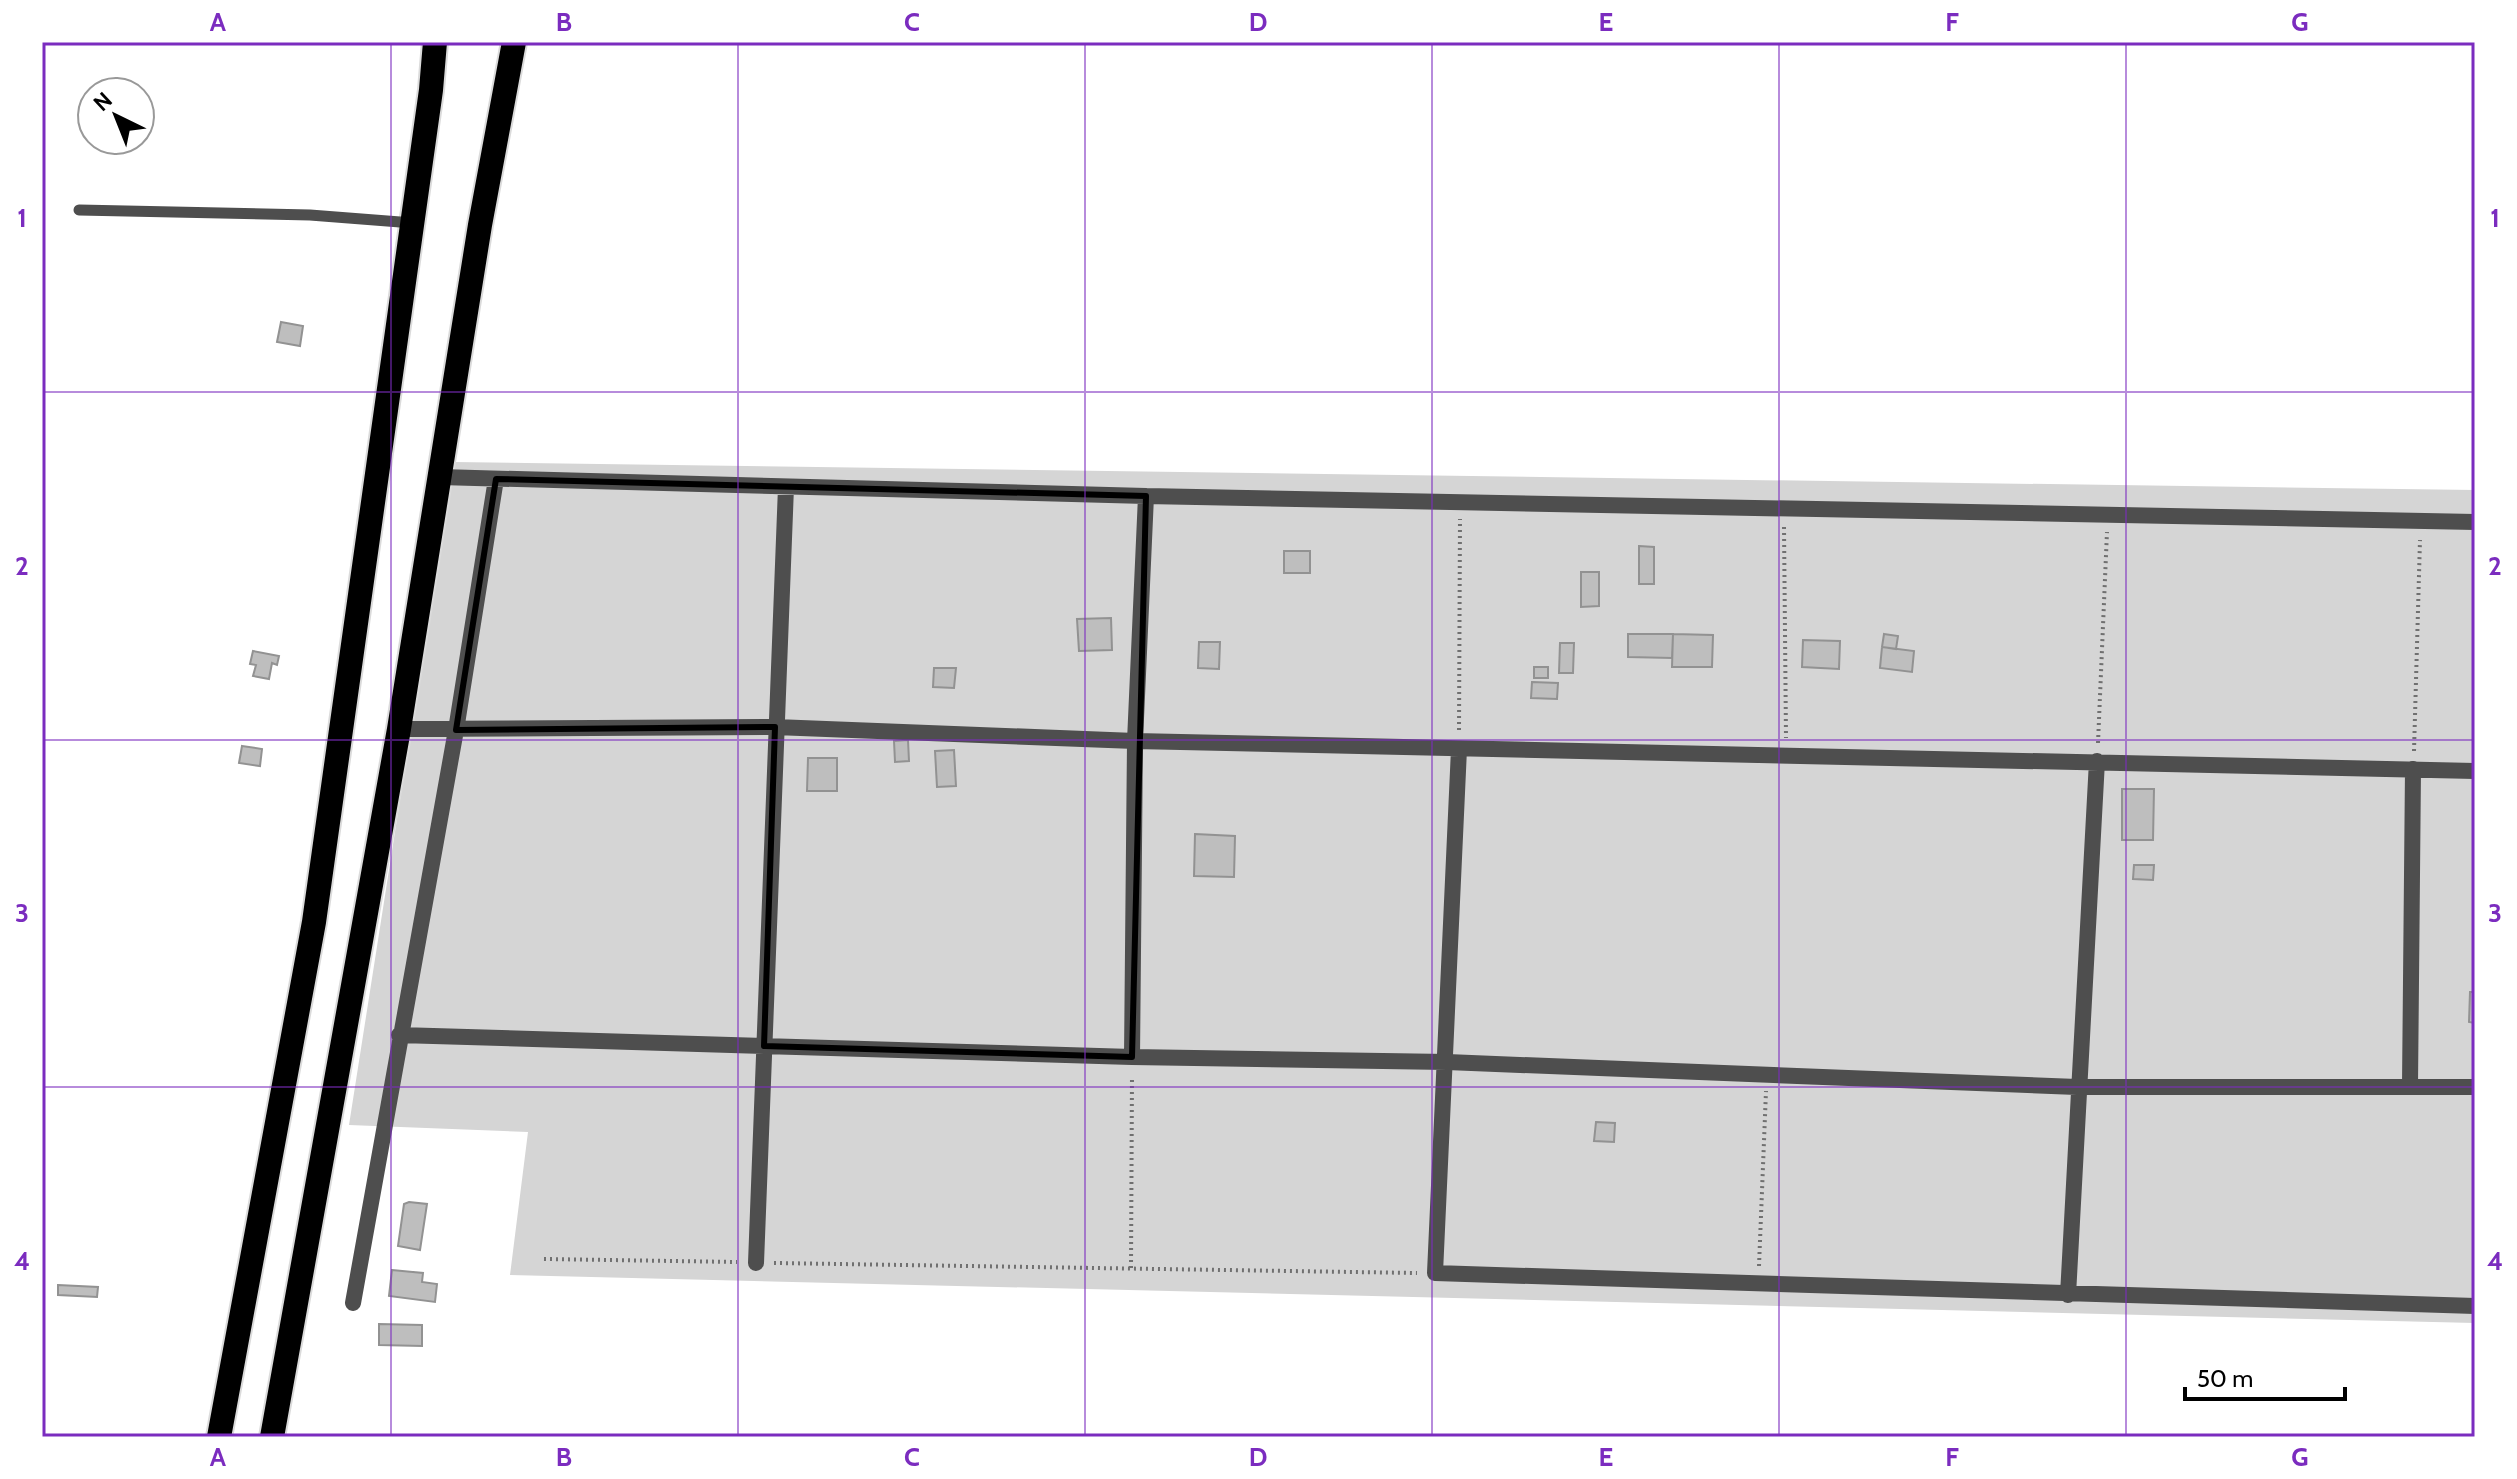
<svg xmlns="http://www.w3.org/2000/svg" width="2517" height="1479" viewBox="0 0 2517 1479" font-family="Cabin,sans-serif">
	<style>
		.green { fill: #d5d5d5 }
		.building { fill: #bebebe; stroke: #929292; stroke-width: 2 }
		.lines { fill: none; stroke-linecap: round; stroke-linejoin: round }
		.highway-casing { stroke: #dbdbdb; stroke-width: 28 }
		.path { stroke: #707070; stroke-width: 4; stroke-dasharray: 2 4; stroke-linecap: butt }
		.lane { stroke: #4e4e4e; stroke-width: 11 }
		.street { stroke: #4e4e4e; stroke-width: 16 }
		.highway { stroke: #000; stroke-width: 24 }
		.marked { fill: none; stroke: #000; stroke-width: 6; stroke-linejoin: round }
		.grid { fill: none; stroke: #7b2cbf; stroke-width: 2; stroke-opacity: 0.55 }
		.neatline { fill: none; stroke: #7b2cbf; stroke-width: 3 }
		.grid-label { font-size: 26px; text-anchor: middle; font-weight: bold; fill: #7b2cbf }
	</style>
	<rect width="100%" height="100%" fill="#fff"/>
	<path class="green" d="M453,462L2475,490V1323L510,1275L528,1132L349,1125Z"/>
	<path class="building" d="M281,322L303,326L300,346L277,342Z
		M1639,546L1654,547V584H1639Z
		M1284,551H1310V573H1284Z
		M1581,572H1599V606L1581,607Z
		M1111,618L1112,650L1079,651L1077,619Z
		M1628,634H1673L1672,658L1628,657Z
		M1673,634L1713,635L1712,667H1672Z
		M1884,634L1898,636L1896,649L1882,647Z
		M1803,640L1840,641L1839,669L1802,667Z
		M1199,642H1220L1219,669L1198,668Z
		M1560,643H1574L1573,673H1559Z
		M1882,647L1914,651L1912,672L1880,668Z
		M253,651L279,656L277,665L272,663L269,679L253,676L256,665L250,664Z
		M1534,667H1548V678H1534Z
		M934,668H956L954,688L933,687Z
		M1532,682L1558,683L1557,699L1531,698Z
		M908,740L909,761L895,762L894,741Z
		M242,746L262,749L260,766L239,763Z
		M954,750L956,786L937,787L935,751Z
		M808,758H837V791H807Z
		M2122,789H2154L2153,840H2122Z
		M1195,834L1235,836L1234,877L1194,876Z
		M2134,865H2154L2153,880L2133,879Z
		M2470,992H2475V1023L2469,1022Z
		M1596,1122L1615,1123L1614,1142L1594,1141Z
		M409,1202L427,1204L420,1250L398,1246L404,1204Z
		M392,1270L423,1273L422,1282L437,1284L435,1302L389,1296Z
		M58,1285L98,1287L97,1297L58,1295Z
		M379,1324L422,1325V1346L379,1345Z"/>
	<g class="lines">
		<defs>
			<path id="highway" d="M219,1437L314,922L431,90L435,42
				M272,1437L399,729L480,225L514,42"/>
		</defs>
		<use href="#highway" class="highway-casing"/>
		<path class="path" d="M1784,527L1786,738
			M1459,730L1460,519
			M2098,743L2107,532
			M2414,751L2420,540
			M544,1259L737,1262
			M774,1263L1417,1273
			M1759,1266L1766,1091
			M1131,1268L1132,1076"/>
		<path class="lane" d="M79,210L310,215L413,223"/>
		<path class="street" d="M440,477L1146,496L2475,522
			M399,729L775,727L1135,741L2475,771
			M1459,749L1435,1273L2475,1306
			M399,1035L1132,1057L1447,1062L2077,1087H2475
			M1132,1057L1135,741L1146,496
			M2410,1086L2413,769
			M756,1263L786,487
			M2068,1295L2097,761
			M353,1303L456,730L496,479"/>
		<use href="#highway" class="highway"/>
	</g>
	<path class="marked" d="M496,479L1146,496L1132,1057L764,1046L775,727L456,730Z"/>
	<path class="grid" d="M391,42V1437M738,42V1437M1085,42V1437M1432,42V1437M1779,42V1437M2126,42V1437M42,392H2475M42,740H2475M42,1087H2475"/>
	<rect width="2517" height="1479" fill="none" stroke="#ffffff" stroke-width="88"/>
	<g transform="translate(116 116) rotate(317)"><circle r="38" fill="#ffffff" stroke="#999999" stroke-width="2"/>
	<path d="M0-6L14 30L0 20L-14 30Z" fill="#000000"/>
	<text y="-12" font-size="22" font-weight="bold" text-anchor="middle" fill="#000000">N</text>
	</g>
	<path d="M2185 1387v12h160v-12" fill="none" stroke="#000000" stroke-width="4"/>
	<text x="2197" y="1387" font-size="24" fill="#000000" stroke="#ffffff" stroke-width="6" paint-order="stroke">50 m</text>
	<rect x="44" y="44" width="2429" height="1391" class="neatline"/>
	<g class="grid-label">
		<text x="218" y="31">A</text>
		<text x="564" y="31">B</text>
		<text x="912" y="31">C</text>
		<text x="1258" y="31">D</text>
		<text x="1606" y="31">E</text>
		<text x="1952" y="31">F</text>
		<text x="2300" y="31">G</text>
		<text x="22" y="227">1</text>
		<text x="2495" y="227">1</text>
		<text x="22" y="575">2</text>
		<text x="2495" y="575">2</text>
		<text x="22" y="922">3</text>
		<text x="2495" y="922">3</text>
		<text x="22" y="1270">4</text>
		<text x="2495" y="1270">4</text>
		<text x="218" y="1466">A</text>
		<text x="564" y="1466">B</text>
		<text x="912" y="1466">C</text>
		<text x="1258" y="1466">D</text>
		<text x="1606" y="1466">E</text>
		<text x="1952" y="1466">F</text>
		<text x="2300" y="1466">G</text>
	</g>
</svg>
